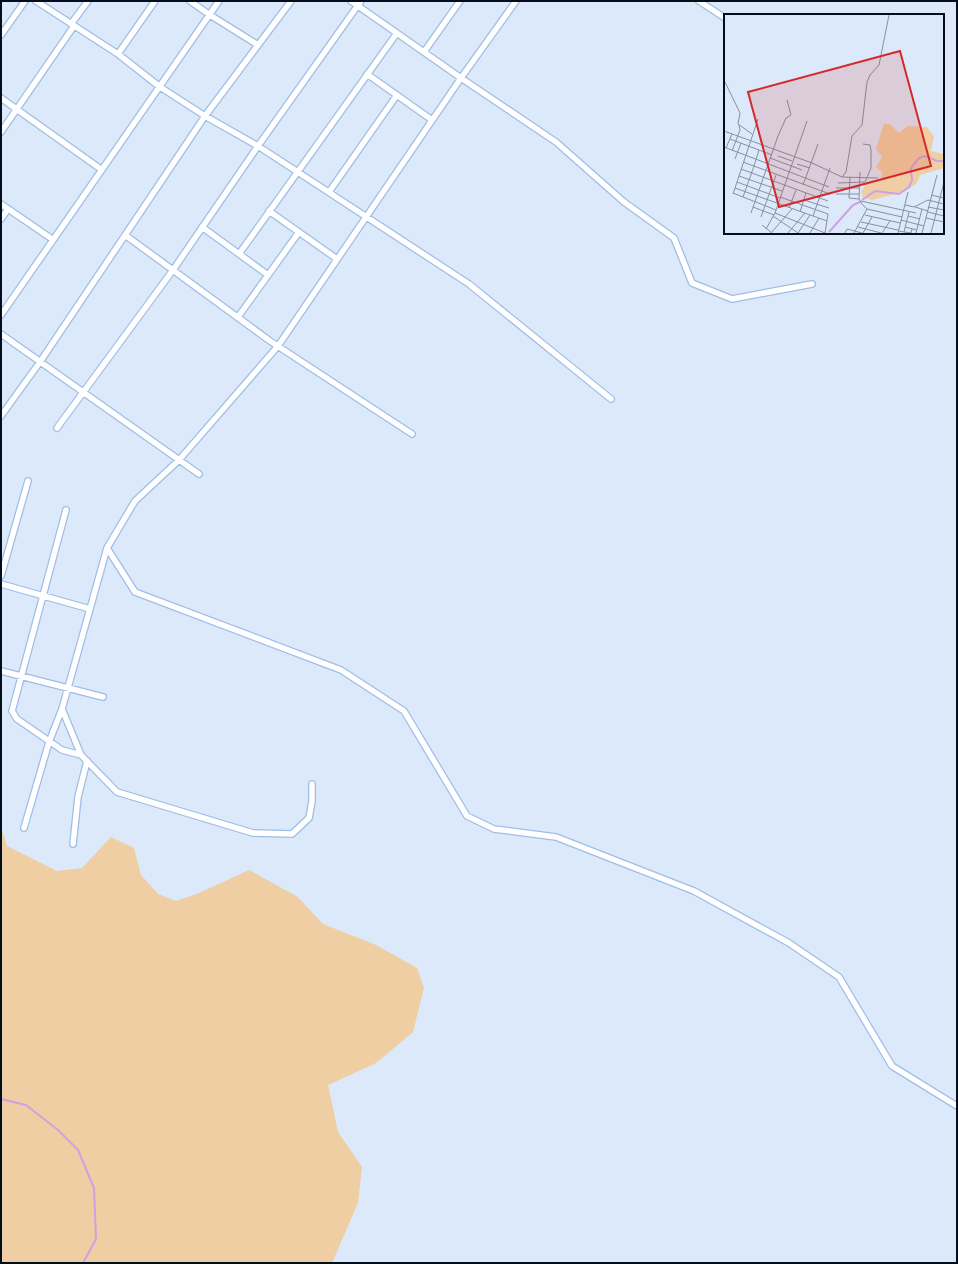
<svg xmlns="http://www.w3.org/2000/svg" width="958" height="1264" viewBox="0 0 958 1264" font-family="'Work Sans',sans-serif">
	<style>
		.green { fill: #eecea2 }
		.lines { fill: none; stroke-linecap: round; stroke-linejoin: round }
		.stream { stroke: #d0a0e4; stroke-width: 2 }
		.minor-casing { stroke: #9ebde7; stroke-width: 8 }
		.minor { stroke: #fff; stroke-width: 5.5 }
		.inset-river { fill: none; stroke: #d0a0e4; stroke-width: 2 }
		.inset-road { fill: none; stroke: #8691a1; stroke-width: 1 }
		.view { fill: #d62828; fill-opacity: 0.15; stroke: #d62828; stroke-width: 2 }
		.inset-edge { fill: none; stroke: #040d1b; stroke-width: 2 }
	</style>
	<rect width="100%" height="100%" fill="#dce9fa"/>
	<path class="green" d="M1,827L7,846L57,871L82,868L111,837L134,848L141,875L158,894L176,901L199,893L249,870L298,897L323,924L376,945L417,968L424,988L413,1032L376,1063L328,1085L338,1132L362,1167L358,1203L332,1263H1Z"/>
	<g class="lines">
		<path class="stream" d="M1,1099L26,1105L58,1130L78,1150L94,1188L96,1239L83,1263"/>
		<defs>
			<path id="minor" d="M36,1L118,54L160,87L205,116L258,146L469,284L611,399
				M190,1L210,15L258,45
				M351,1L461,78L556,142L624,202L674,238L692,283L732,299L812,284
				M516,1L461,78L278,346L179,460L135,501L107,548L135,592L341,670L404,711L467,816L494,829L556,837L694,891L789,943L839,977L892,1066L957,1106
				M699,1L725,18
				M71,24L88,1
				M1,35L25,1
				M424,52L460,1
				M118,54L155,1
				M367,74L432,120
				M1,98L102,170
				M1,132L74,26
				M329,192L397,95
				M1,204L52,239
				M269,211L337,259
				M1,219L8,209
				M202,227L268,275
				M125,235L270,341L412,434
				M239,254L397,33
				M1,315L219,1
				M238,317L299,232
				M1,334L199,474
				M1,416L40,362L205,116L291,1
				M57,428L173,270L258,146L361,1
				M66,510L12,711L17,719L62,750L81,755L117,792L253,833L292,834L309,818L312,801V784
				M1,576L28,481
				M1,584L90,609
				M1,671L103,697
				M62,709L81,755
				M24,828L49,742L62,709L107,548
				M73,844L78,797L87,761"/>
		</defs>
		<use href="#minor" class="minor-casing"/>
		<use href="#minor" class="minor"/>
	</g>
	<g transform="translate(724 14)">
		<rect width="220" height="220" fill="#dce9fa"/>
		<path d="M160,110H166L175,119L184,112L203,113L210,123L207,137L220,140V154L196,161L192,170L181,177L148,186L139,184L137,178L142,170L157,165L158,158L152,153L158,143L152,135Z" fill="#eecea2"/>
		<path class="inset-river" d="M138,186L151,177L175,180L185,173L188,166L187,154L195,144L201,142L213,147H220M105,218L129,191L136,188"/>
		<path class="inset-road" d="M0,66L16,99L14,110L28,120M0,117L88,149L118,163L122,158L128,122L138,111L143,68L146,61L155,51L165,1M6,125L48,141M0,133L105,173M2,134L8,120M8,137L16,116L15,111M54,142L68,147M46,144L78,156M11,145L17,129M19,148L106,180M73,150L86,154M30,152L35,136M17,155L104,187M136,158L135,185L138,190L143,195L178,203M15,162L58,177M118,163L154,164M126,163L125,184L135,185M13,168L56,184M114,169L141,168L147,154V136L146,131L139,130M79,171L94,130M11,174L103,207M112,174H136M9,179L52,196M9,180L34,105M112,180H135M207,181L220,184M19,183L30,152M56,183L104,200L101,219M80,186L105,194M137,187L192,199M181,191L190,193L204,186L220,190M29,193L50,201M191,193L204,197M204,193L220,196M65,194L72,176M76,198L82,179M204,198L220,202M27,199L54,122L62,104L67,101L63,86M51,199L101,219M141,201L176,209M49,202L74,219M89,202L106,154M184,202L196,205M37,203L52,161M202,204L220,208M177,206L200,212M137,208L174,216M38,211L48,219M134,213L157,219M181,213L193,216M42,215L51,199L83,107M174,217L187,219L188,215M180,218L185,198M47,219L68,195M64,219L81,199M74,219L86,201M86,219L95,204M121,219L123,215L138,219M130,219L143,195M139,219L148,203M158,219L166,207M174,219L184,178M192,219L198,195M198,219L213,161M207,219L220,168"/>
		<path class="view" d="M176,37L207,152L55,193L24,78Z"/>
		<rect width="220" height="220" class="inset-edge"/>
	</g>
	<rect width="958" height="1264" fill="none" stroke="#040d1b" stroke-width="4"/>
</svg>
